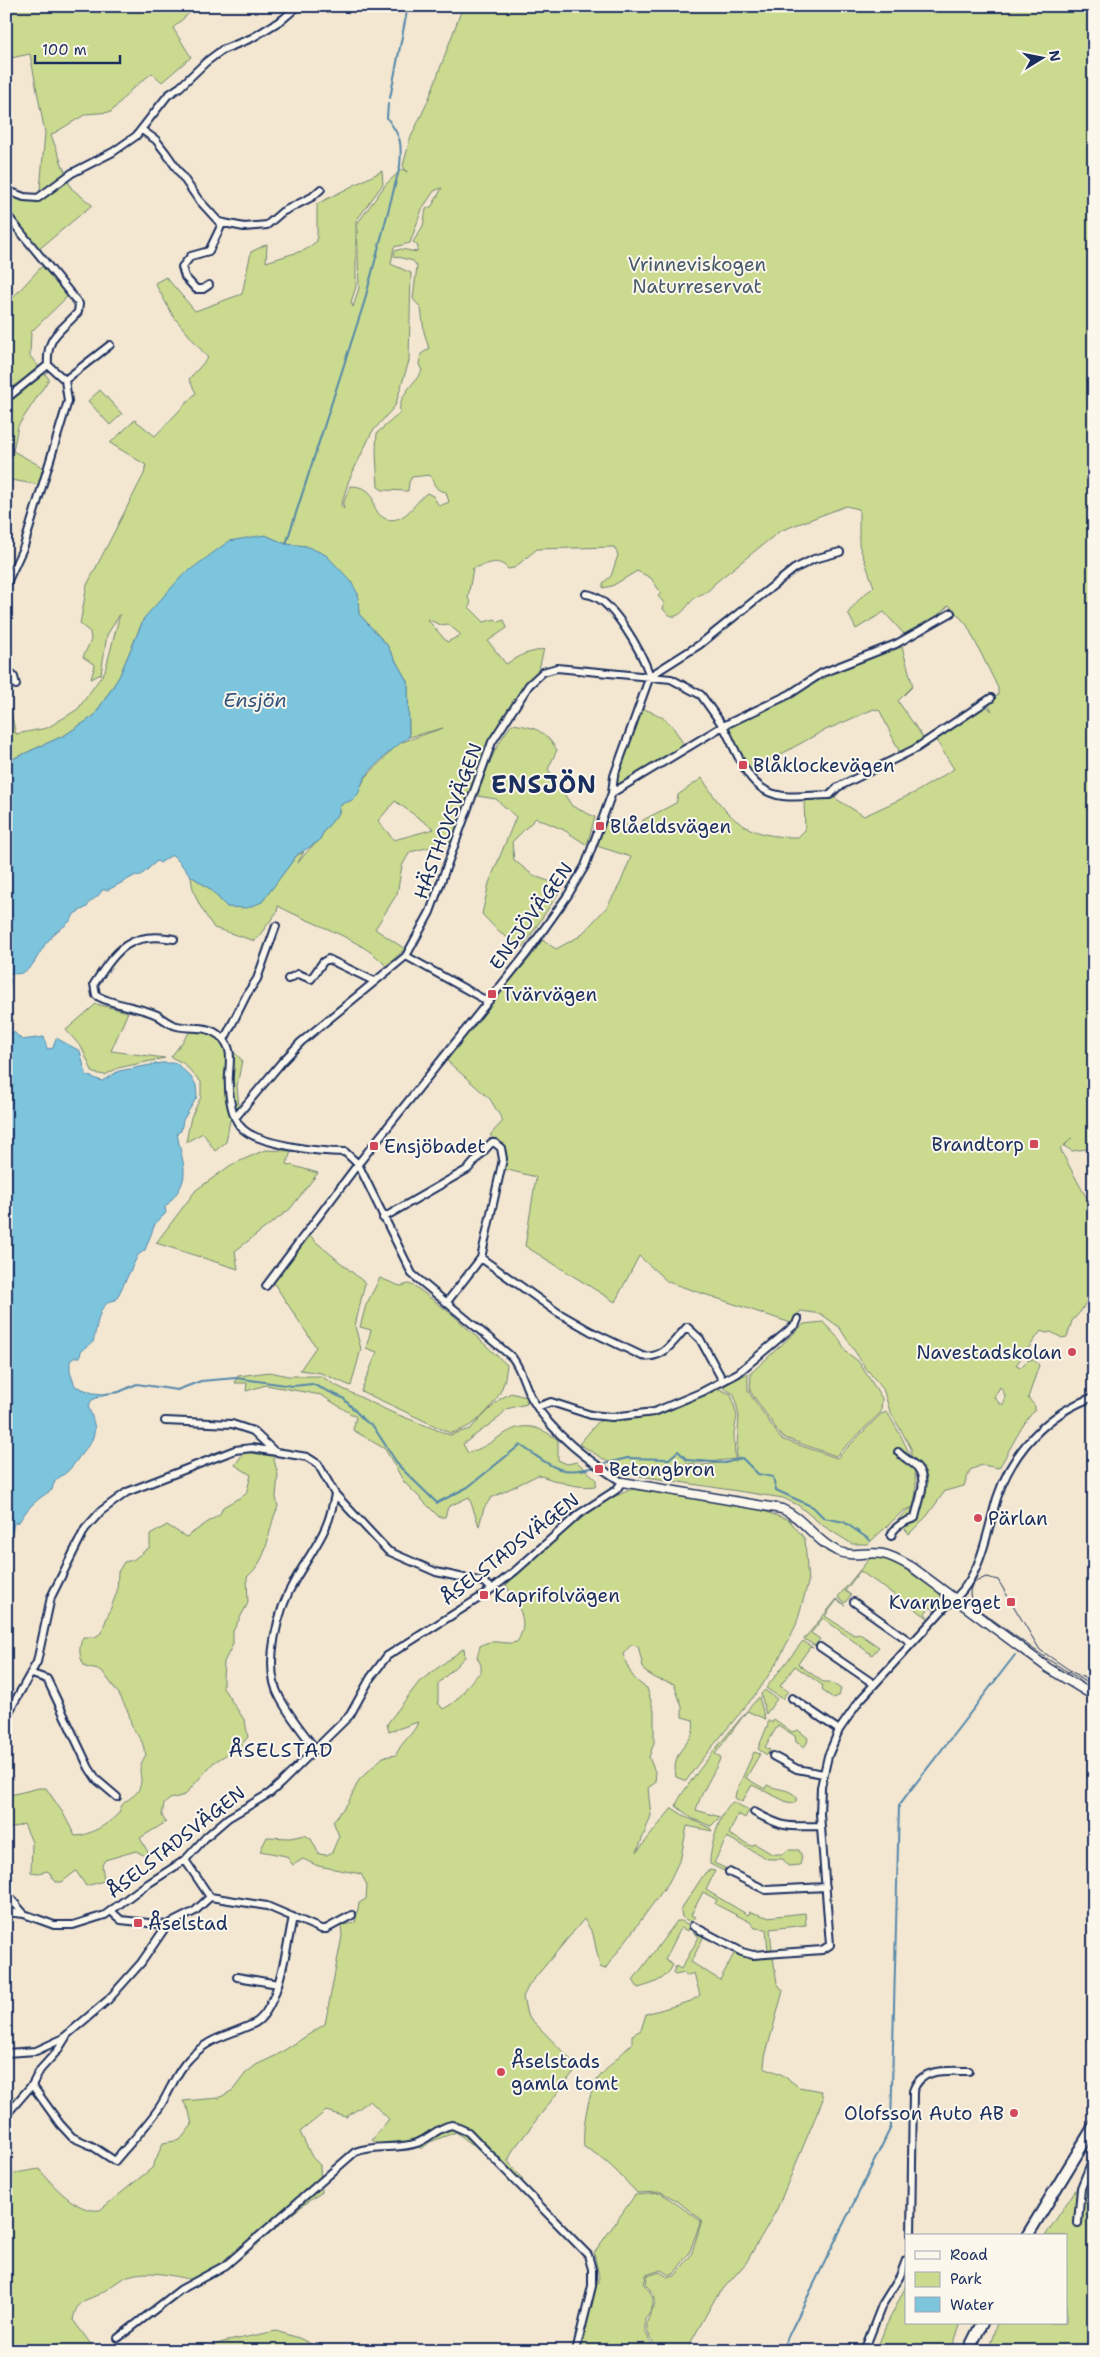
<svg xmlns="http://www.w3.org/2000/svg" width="1100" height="2357" viewBox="0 0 1100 2357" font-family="'Shantell Sans',sans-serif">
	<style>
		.green { fill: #cada8e; stroke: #728476; fill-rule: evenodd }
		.water { fill: #7dc4dd; stroke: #5688aa }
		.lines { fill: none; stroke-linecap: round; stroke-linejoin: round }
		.stream { stroke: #5688aa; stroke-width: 2 }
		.minor-casing { stroke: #1b2f5e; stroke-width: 10 }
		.tertiary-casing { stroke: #1b2f5e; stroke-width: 11 }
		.trunk-casing { stroke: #1b2f5e; stroke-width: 14 }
		.minor { stroke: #fbf7ec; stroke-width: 6 }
		.tertiary { stroke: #fbf7ec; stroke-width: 8 }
		.trunk { stroke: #fbf7ec; stroke-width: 10 }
		.tram { stroke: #1b2f5e; stroke-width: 1 }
		.poi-dot { fill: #d1495b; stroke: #fbf7ec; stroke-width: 2 }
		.labels { text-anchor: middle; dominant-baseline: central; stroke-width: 4; stroke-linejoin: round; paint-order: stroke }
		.park-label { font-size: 19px; fill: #475a6a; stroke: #fbf7ec }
		.poi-label { font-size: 19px; fill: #1b2f5e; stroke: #fbf7ec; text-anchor: start }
		.street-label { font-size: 19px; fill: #1b2f5e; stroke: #fbf7ec }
		.water-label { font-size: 20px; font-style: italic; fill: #34547e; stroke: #fbf7ec }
		.neighbourhood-label { font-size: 20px; letter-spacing: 1px; fill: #1b2f5e; stroke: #fbf7ec }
		.district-label { font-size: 24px; font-weight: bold; letter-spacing: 1px; fill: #1b2f5e; stroke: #fbf7ec }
	</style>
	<rect width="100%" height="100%" fill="#f3e7d1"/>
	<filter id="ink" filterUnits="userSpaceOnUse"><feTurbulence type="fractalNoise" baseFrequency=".02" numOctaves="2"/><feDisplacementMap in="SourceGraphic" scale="10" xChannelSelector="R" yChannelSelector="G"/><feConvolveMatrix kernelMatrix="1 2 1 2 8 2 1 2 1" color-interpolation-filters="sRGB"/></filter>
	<g filter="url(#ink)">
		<path class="green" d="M6,6H197L173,28L191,57L162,82L152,73L132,89L111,112L86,114L51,135L71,188L92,205L38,250L11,212L8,195L39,201L45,133L30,54L6,59Z
			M463,6H1094V1148L1072,1151L1064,1146L1072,1138L1060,1149L1086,1197L1094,1202V1289L1081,1311L1072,1321L1067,1337L1062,1338L1051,1332L1046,1333L1041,1331L1016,1365L1021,1367L1027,1361L1033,1359L1039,1365L1028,1398L1035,1406V1411C1026,1416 1006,1457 999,1468L982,1465L970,1470L964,1486L945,1491L927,1516L909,1534L898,1520L904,1513L915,1507L919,1493L918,1473L911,1458V1448L890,1411L883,1389L865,1367L839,1327L821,1314L801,1311L794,1317V1324L668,1282L639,1256L615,1302L525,1246L536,1177L504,1169V1148L490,1135L503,1121L490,1099L446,1060L487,1007L530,958L542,940L556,949L580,936L607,907L620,884L631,857L597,846L607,820L640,829L643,820L676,803L678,795L702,778C728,820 747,838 798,837L805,830L804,801L833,797L864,816L916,792L954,769L936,740L986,706L992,711L988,704L998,695V688L967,625L949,605L934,619L904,634L884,612L856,629L848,613L861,597L874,587L859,545V509L846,506L780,531L715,583C709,592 705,592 696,597C686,604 678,628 663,609L664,603L658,596L661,593L651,578L637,571L612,586L603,588V583L611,576L618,555L614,547L537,549L514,568L508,569C497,556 486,566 473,568L468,598L471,602L469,607L484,622L495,619L498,622L504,620L507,628L488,641L506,664L524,654L544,649L538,673L510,707L489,742L451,842L410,852L402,866L397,894L375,929L405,949L386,966C363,939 311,924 278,906L277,912L255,941L214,928C203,911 192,896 191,876L210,889L227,907L262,902L297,855L304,852L297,864L311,847L319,841L324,831L339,813C338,802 347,803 355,798L365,778L399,743L443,728L409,737L408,683L387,645L359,614L358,594L306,546L286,544L265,535L144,618L119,677L94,716L65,735L6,762V692L16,734L47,728L78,709L105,671L120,614L107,635L101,674L91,679L95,665L83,657L91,640L90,632L80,624L87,585L144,474L146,465L110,443L135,420L155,436L196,393L189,379L208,358L173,316L155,283L166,277L195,311L242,294L251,252L267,244L266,262L305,250L317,241V204L382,171L383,184L356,221V287L351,302L353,307L359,288L357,224L386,184L402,169L407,172L403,166L410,139L428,101ZM442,188L432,206L426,209L423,226L413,242L418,246L417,252L401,249L395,251L394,256L413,261L417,266L413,299L421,308L424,332L429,349L421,354L419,364L422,371C414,384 397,397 400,413L377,433C375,452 377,468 378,487L383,490L408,491L409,482L412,477L430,475C435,485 434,490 446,492L449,502L439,506L433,496L427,493C419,499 412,510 405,515C392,524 379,520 374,505C373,502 373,497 371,494C366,488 358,486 350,486L343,504L344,509L341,505L349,480L372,432L395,406L409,361L411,273L391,264L394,247L410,243L422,209L434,191ZM427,619L441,625L448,624L461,635L447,642ZM395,801L434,829L394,840L378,821ZM1000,1387L1005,1395L1004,1404H1000L994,1397Z
			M42,266L68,296L31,332L30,356L49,379L18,426L13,451L44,468L39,485L6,479V305Z
			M100,390L122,414L110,425L88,401Z
			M902,647L913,686L898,701L924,739L900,753L880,711L874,709L821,732L751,771L728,728C785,699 840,666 902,647Z
			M641,708C669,718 670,721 685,747L619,785L615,781Z
			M512,724C535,727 544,730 557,750L548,769L572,806L595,817L587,845L564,830L536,818L512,842L514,860L534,876L563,886L523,947L500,933L482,914L489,883L516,817L496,799L477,796C486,769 495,746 512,724Z
			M96,1004L128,1012L111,1051L165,1058L118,1068L105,1075L93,1073L82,1048L66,1030Z
			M192,1029L215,1034L242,1060L237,1086L239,1107L230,1120L226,1142L215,1151L203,1133L186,1142L191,1117L201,1097V1082L183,1063L171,1057Z
			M265,1150L291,1151L287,1164L318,1173L290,1209L235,1251L238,1269L156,1243L196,1190L231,1165Z
			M309,1234L316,1242L365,1283L355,1326L361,1349L351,1386L321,1373L300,1370L316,1347L273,1282Z
			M380,1278L400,1286L409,1284L416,1287L453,1315L507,1365C506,1372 505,1381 502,1388C494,1408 472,1430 450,1433L361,1391L377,1352L366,1348L371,1330L360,1327L366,1305Z
			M823,1322L840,1340L846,1352L858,1361L882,1398L881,1412L836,1456L782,1437L750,1391L751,1373L804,1324Z
			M270,1372L288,1376H321L335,1385L391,1412L450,1435L470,1429L500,1399L511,1393L526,1397L527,1404L506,1409L500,1417L463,1444L468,1453C505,1442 515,1408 558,1440V1460L567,1464L577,1462L596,1479V1486C576,1489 557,1481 538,1475L491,1498L484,1508L479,1526L469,1497L448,1507L445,1517H439L404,1482L385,1449L353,1430L356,1417L321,1395L266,1385L246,1391L247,1383H235L238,1376Z
			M748,1373V1391L781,1439L837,1458L881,1414L887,1412C905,1442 923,1471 913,1507L903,1511L868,1544H852L822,1525L798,1505L783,1498L627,1474L736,1461L739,1416L734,1394L722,1387Z
			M719,1389L731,1394L737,1416L734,1433L735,1459L623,1471L579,1444L599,1421L657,1416Z
			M244,1452L273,1456L278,1475L276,1497L278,1507C266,1531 271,1557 247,1577L248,1603L233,1631V1644L224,1662L223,1679V1688L245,1721L248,1737L240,1746L213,1763L185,1795L170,1799L164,1804L162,1816L166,1822L140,1838L149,1854L147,1857L136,1851L105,1860L102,1865L104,1881L86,1886L76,1871L62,1882H56L48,1871L38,1873L31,1872L32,1842L24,1824L6,1830V1796L39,1788H46L63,1813L75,1836C88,1836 107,1825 117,1815C120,1812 120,1808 122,1805C127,1799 136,1796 139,1789C145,1776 134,1772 146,1755L142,1742L131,1725L129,1714L119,1694L102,1671L85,1667C79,1657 78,1648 83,1637H95L101,1633L117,1592L118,1572L124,1562L133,1560L150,1547V1535L167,1525L186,1537L220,1514L223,1507L246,1494L251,1475L235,1465Z
			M632,1489L755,1508L789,1520L805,1539L808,1583L796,1625L779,1659L759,1690L698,1764L686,1781L676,1777C670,1745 698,1745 693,1720L682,1717V1707L674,1684L657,1679L644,1671L638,1646L631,1645L623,1654C628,1669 632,1680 647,1688L654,1711V1743L649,1757L655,1772L656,1782L648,1788L651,1816L637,1852L672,1808L688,1818L710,1828L712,1831L687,1826L681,1857L669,1882L605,1969L600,1967L593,1934L584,1919L529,1985L523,1997L527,2015L571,2060L576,2069L513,2150L508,2161L523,2180L517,2187L487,2156L456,2132L430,2142L421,2149L416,2143L381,2146L372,2140L389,2119L370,2101L346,2117L326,2111L300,2132L312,2157L320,2165L321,2193C276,2221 243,2266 194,2287V2280C171,2276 151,2269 128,2276C118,2280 110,2288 101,2293C84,2303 78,2297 73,2320L96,2351H6V2177L9,2174L39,2169C53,2185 76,2213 100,2210L152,2168L163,2143L180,2140L192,2125L189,2111L183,2101L219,2098L233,2090L245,2074L256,2065L277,2055L325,2024L342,1936L341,1925L355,1923L359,1903L366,1899L367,1885L361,1874L318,1866L303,1859L293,1865L286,1856L260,1851L267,1837L290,1838L305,1835L311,1839L319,1854L327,1855L332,1852L339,1836L333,1821L348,1803L359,1780L383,1757L396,1755C401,1742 414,1734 418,1722L389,1732L387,1724L419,1682L464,1648L465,1657L438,1684V1703L443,1709C464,1699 465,1684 481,1672V1665L477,1657L480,1646C493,1637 503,1646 517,1642C531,1620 517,1605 506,1585L577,1519L611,1498Z
			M879,1557L894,1562L940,1593L942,1602L935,1611L930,1607L925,1613L928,1618L860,1571L845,1591L851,1595L845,1603L838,1597L869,1559Z
			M837,1599L845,1605L837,1600L825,1616L854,1635L860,1634L879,1647L872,1655L823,1618L811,1633L820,1639L815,1646L804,1639Z
			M803,1641L813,1648L810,1647L798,1664L823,1682H830L841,1689L839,1696L833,1698L823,1691L822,1685L795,1666L780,1686L788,1691L782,1699L766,1688Z
			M765,1690L777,1699L766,1714L761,1694Z
			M759,1697L765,1719L747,1711L715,1754L721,1757C713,1775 701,1792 696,1810L720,1817L711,1826L693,1819L676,1806C677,1794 746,1711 759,1697Z
			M774,1719L792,1732L798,1730L808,1738L807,1743L804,1747L796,1742L795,1736L778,1725L765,1747L770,1750L767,1755L758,1749L768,1724V1720L772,1723Z
			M754,1752L760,1754L746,1778L765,1789L767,1785C776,1790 791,1788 797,1798L795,1803L787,1802L752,1785L742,1802L735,1798L736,1792Z
			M733,1802L749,1810L745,1818L738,1814L729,1834L751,1846L755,1844L772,1854H783L788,1850H799L802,1857L800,1865L788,1866L783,1859H768L727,1837L714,1863L725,1868L724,1871L710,1864C709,1850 721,1808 733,1802Z
			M710,1870L715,1871L706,1890L748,1915L750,1912L767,1917L805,1913L806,1925L770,1929L772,1950H768L766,1929L755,1928L750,1922L715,1904L717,1900L703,1892L691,1915L695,1917L690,1922L682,1917L681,1911L683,1906L705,1873Z
			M677,1921H682L689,1925L688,1931L681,1928L665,1960L673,1965C666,1980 653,1984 638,1988L633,1980Z
			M693,1933L704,1936L691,1962L720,1980L735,1952L752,1958L773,1957L777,1983L783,1991L765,2057L764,2067L781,2074L799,2087L821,2091L823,2099L777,2209L746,2263L716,2297L686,2351H652L655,2347C653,2340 648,2335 647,2329C645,2309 667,2305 646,2285L647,2276L660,2272L668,2277L675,2276L691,2255L702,2220L676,2200L661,2192L637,2193C620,2175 606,2158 584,2147C582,2129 588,2089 601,2075C611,2064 621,2054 632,2044V2035L641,2030L646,2014L691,2001L700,1995L694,1973L686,1976L685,1973L675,1975L673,1973L676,1966L681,1969L699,1937Z
			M1094,2162V2351H988L997,2323H1066V2236H1045Z
			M661,2193L701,2221L689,2253L674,2274L669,2275L661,2270L646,2275L644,2285C656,2296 656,2307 645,2319V2331L652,2345L648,2351H580L587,2318L599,2277L594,2253L635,2195Z
			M906,2286V2323H961L951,2351H876L886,2326Z
			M276,2331L299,2338L311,2344L308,2351H201L223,2342Z"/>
		<path class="water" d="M265,535L286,544L306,546L326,555L350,580L358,594L359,614L387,645L408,683L409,737C393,748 378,761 366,776C361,782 361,791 356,797C349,805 337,800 339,813L324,831L319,841L297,855L262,902L247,908L227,907L210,889L191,876L174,856H170L160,863L157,861L140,876L136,875L108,890H102C99,898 90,899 87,907L74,914C71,925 58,928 52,936C50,940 45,943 43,948C38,955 34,965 27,970C20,975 16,974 8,973L11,981L7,995L10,1010L7,1027L9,1033L14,1032L22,1040L44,1037L47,1049L53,1048L56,1038L80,1051L86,1075L102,1081L119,1071L161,1063H176L191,1077L196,1085L197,1097L183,1120L181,1131L177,1133C183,1169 194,1177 165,1207L166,1213L155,1224L145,1250L138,1255L116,1300C97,1302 98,1326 93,1342L81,1351L80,1357H75L70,1361V1372L75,1386L93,1393L105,1394L92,1400L88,1406C96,1427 99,1434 83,1452C78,1458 74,1465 68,1471C60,1478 54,1478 52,1490C37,1499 28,1507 19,1522L14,1523L12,1533L6,1540V762L65,735L94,716L119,677L144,618L182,576L229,541Z"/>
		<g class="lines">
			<path class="stream" d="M390,98L408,6
				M286,544L364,303L400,166C402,142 401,137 387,118L388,104
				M105,1394L119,1392L137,1384L177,1390L201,1381L236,1378L293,1386L312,1384L343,1398L365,1421L373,1426L399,1466L437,1503L468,1487L520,1445C551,1465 556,1477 595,1467
				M600,1465L627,1458L669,1459L678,1451L687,1460L725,1463L742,1458L758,1474L773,1477L776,1490L813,1507L824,1518L844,1522L870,1540
				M781,2351L891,2127L899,1805L1015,1655"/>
			<defs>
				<path id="minor" d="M142,130L156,140L166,153L198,199L219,222L244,227L267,225L282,212L312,197L321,189
					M6,190L24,197L38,198L72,173L113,152L136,136L168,95L180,87L206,62L222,50L252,38L283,19L298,6
					M6,214L79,304L78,312C61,332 46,335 48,365
					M209,285L203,289H196L185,277L182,267L191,256L209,251L222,224
					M65,380L110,345
					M6,399L48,365
					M6,585L24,546L68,401L65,380L48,365
					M586,594C612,596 642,653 650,676
					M6,667L14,677L16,685
					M612,793L614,776L650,676L699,645L794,569L814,559L840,552
					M406,956L487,1001
					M288,979L298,974L311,979L323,962L328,959L374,981
					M224,1040L247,994L257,979L276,926
					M235,1118L281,1063L301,1042L406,956L430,912L492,742L529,685L543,672L557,668L671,679L701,695L723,726L790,694L822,673L896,644L951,613
					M383,1218L468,1169L491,1143H495L501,1148L503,1159L481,1258L447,1302
					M481,1258L557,1312L590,1331L642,1356C664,1360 673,1341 687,1327L700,1339L723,1381
					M266,1286L358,1164L527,953L568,895L585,866L612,793L723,726C739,754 747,792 783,796C799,798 814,795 830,795L838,787L915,749L991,698
					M537,1407L551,1402L591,1415L612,1417L654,1412L702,1392L738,1373L796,1324L798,1319
					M165,1421L232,1424L253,1431L274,1451
					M891,1536C894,1526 905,1521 915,1518C918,1502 929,1481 917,1467C912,1462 904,1458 898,1452
					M854,1602L912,1643
					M820,1647L874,1684
					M32,1674L47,1679L89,1768L97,1780L117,1797
					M792,1698L839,1730
					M6,1717L37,1662L51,1597L85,1529L101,1511L127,1492L235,1450L252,1448L307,1457L318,1464L335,1494L388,1551L436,1572L483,1582L492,1588
					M315,1748C303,1733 289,1715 280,1698C262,1667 278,1609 295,1580C305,1562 319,1544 327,1524C331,1515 333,1504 335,1494
					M773,1756L797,1769L823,1774
					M754,1812C784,1828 787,1827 820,1826
					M729,1872L766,1890L826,1887
					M6,1893L24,1914L54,1925H73L105,1915L140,1889L185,1860L206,1837L228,1818L270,1793L281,1783L350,1715L371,1677L387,1656L484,1595L515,1571L579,1514L616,1490L622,1482C589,1461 552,1434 532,1399C524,1385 522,1370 512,1357L412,1274L358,1164L345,1152C322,1152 254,1145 240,1126C230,1113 228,1090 229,1074C230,1060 233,1047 220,1036C206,1024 193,1030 177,1026C170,1025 163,1019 157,1015C142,1007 110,1005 96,995L94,984C117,949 130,931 174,939
					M210,1897L267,1906L321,1929H326L352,1915
					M6,1912L24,1914
					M112,1912L121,1920L167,1925L195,1911L210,1897L185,1860
					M693,1926L742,1952L753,1955L822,1950L830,1945L820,1814L821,1787L828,1756L839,1730L860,1700L946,1606C981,1582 986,1535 997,1498C1012,1452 1047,1413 1094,1397
					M237,1977L278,1984
					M6,2053L36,2051L62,2039L108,2000L141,1963L167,1925
					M32,2085L60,2124L72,2137L92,2146L115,2161C130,2143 146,2127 159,2108C170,2092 175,2073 189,2059C210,2036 229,2036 255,2023C279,2009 287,1944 293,1917
					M6,2115L32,2085L40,2070L58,2050L66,2037
					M1078,2223L1081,2188L1094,2156
					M911,2236L913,2091C921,2067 947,2071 969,2071
					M118,2338L180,2290L226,2265L355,2152C376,2144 397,2150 417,2143C430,2138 438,2127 452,2125L468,2132L588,2255L592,2269V2286L576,2351
					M864,2351L882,2305L900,2276L906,2260"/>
				<path id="tertiary" d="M622,1482L782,1509C804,1518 815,1541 837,1551C854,1558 867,1551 883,1554C893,1556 903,1562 912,1567L1048,1668L1094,1696"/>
				<path id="trunk" d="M1027,2236L1094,2126
					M968,2351L982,2323"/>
			</defs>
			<use href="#minor" class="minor-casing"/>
			<use href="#tertiary" class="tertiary-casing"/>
			<use href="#trunk" class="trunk-casing"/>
			<use href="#minor" class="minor"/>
			<use href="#tertiary" class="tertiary"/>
			<use href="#trunk" class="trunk"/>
			<path class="tram" d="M1094,1682L1074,1673L1040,1650L998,1580L986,1577L973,1583C967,1594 971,1602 979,1610C1017,1636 1052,1666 1094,1686"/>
		</g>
	</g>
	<g class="poi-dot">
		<rect x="738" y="760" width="10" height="10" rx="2.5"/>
		<rect x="595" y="821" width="10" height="10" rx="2.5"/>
		<rect x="487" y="989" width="10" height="10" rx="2.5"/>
		<rect x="1029" y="1139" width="10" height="10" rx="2.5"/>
		<rect x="369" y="1141" width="10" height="10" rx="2.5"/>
		<circle cx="1072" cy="1352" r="5"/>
		<rect x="594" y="1464" width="10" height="10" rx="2.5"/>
		<circle cx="978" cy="1518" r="5"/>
		<rect x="479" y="1590" width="10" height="10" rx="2.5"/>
		<rect x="1006" y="1597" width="10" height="10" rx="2.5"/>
		<rect x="133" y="1918" width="10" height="10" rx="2.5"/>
		<circle cx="501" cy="2072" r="5"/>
		<circle cx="1014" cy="2113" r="5"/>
	</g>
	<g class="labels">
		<g class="park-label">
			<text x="697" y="264">Vrinneviskogen<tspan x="697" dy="22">Naturreservat</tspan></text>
		</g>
		<g class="poi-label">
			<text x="753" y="765">Blåklockevägen</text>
			<text x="610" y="826">Blåeldsvägen</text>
			<text x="502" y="994">Tvärvägen</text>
			<text x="1024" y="1144" text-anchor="end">Brandtorp</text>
			<text x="384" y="1146">Ensjöbadet</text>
			<text x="1062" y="1352" text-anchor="end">Navestadskolan</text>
			<text x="609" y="1469">Betongbron</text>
			<text x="988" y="1518">Pärlan</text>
			<text x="494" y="1595">Kaprifolvägen</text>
			<text x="1001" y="1602" text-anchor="end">Kvarnberget</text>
			<text x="148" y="1923">Åselstad</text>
			<text x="511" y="2061">Åselstads<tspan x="511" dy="22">gamla tomt</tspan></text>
			<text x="1004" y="2113" text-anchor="end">Olofsson Auto AB</text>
		</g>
		<g class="street-label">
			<text transform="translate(448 821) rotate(-70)">HÄSTHOVSVÄGEN</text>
			<text transform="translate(531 916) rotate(-54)">ENSJÖVÄGEN</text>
			<text transform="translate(510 1549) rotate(-38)">ÅSELSTADSVÄGEN</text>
			<text transform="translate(176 1842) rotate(-38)">ÅSELSTADSVÄGEN</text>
		</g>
		<g class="water-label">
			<text x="255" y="700">Ensjön</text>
		</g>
		<g class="neighbourhood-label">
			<text x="281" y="1750">ÅSELSTAD</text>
		</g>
		<g class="district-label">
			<text x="544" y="785">ENSJÖN</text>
		</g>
	</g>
	<rect width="1100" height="2357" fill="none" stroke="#fbf7ec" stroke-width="25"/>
	<rect x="12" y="12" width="1075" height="2332" fill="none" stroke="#1b2f5e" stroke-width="2" filter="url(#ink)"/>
	<rect x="905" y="2234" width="162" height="90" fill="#fbf7ec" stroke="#a1a7b3"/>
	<rect x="915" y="2251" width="25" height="8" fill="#fbf7ec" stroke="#a1a7b3"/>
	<text x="950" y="2260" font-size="15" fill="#1b2f5e">Road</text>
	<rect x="915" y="2272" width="25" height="15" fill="#cada8e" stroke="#a1a7b3"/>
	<text x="950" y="2284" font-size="15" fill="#1b2f5e">Park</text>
	<rect x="915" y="2297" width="25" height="15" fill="#7dc4dd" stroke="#a1a7b3"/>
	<text x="950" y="2310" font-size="15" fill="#1b2f5e">Water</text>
	<g transform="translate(1042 58) rotate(80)" stroke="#fbf7ec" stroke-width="4" paint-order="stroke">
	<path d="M0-4L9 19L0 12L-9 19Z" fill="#1b2f5e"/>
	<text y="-8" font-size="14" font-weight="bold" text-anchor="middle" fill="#1b2f5e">N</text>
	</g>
	<path d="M35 55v8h85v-8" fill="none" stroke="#1b2f5e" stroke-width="2.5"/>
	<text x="42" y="55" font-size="15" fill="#1b2f5e" stroke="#fbf7ec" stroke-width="4" paint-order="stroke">100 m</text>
</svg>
